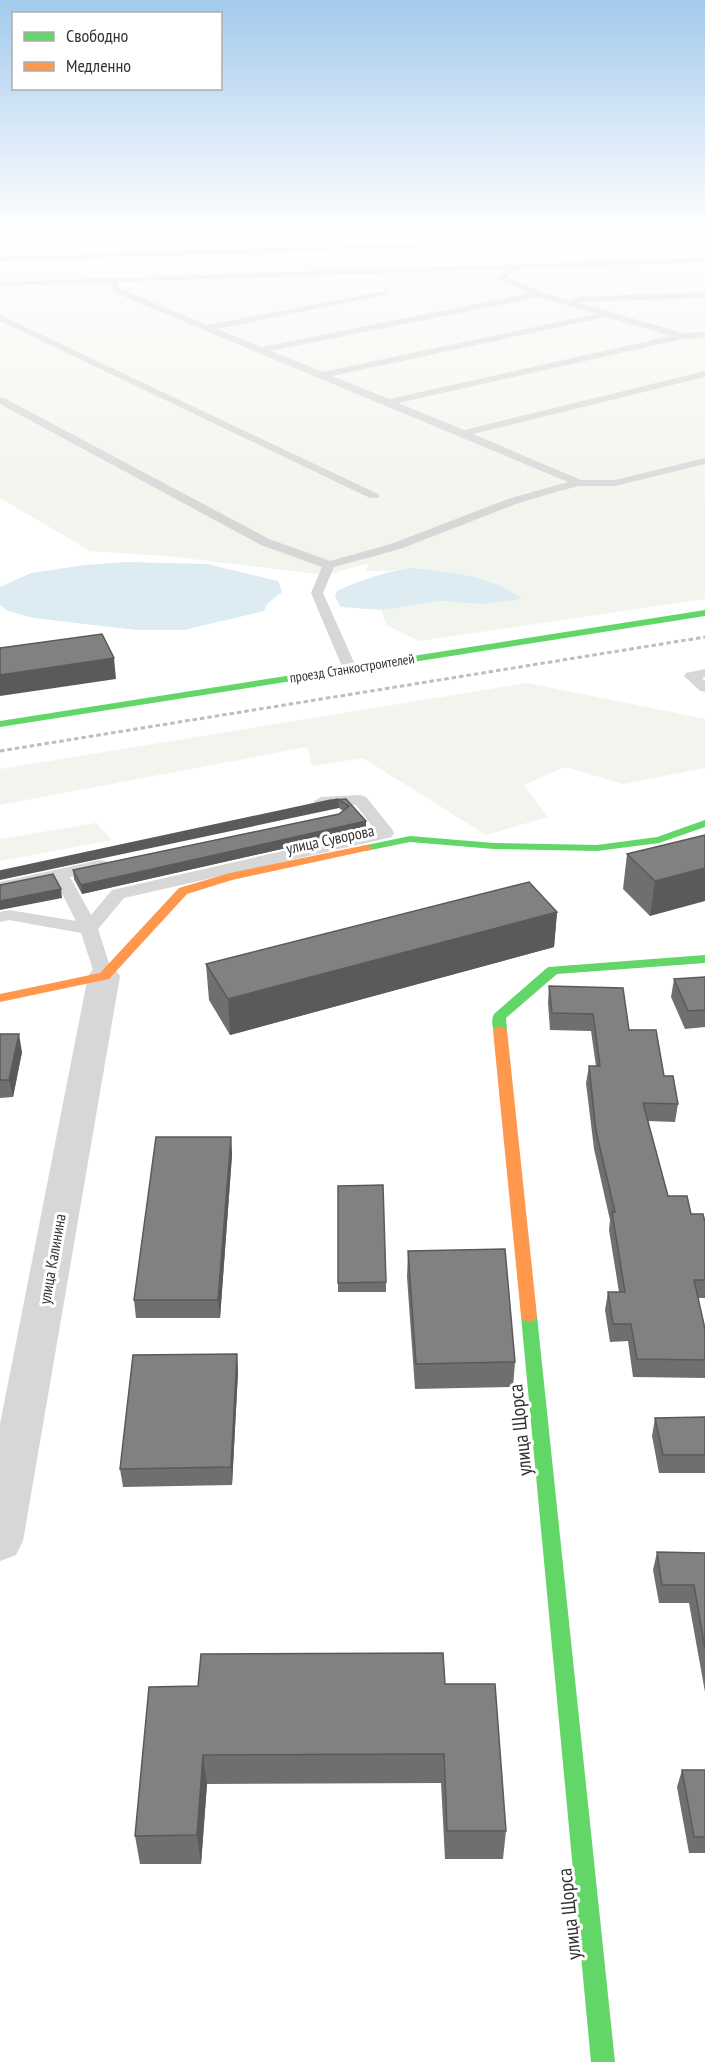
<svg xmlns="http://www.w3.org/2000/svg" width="705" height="2062" viewBox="0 0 705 2062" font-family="'PT Sans Narrow',sans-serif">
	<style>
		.green { fill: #f1f5ed }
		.water { fill: #ddebf3 }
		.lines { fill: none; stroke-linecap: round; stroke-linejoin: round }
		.lane { fill: #d7d7d7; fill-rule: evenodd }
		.street { fill: #d7d7d7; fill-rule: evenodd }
		.fast { fill: #63d668; fill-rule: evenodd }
		.slow { fill: #ff974d; fill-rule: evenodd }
		.rail { stroke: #bebebe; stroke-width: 3; stroke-dasharray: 4.5 3; stroke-linecap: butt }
		.wall { fill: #6f6f6f }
		.shaded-wall { fill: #5a5a5a }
		.building { fill: #818181; stroke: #5a5a5a; stroke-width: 1.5 }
		.labels { text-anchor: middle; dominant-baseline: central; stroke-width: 6; stroke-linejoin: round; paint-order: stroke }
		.far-street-label { font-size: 14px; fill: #333; stroke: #fff }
		.street-label { font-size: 16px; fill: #333; stroke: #fff }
		.near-street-label { font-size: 20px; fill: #333; stroke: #fff }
	</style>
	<rect width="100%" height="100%" fill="#fff"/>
	<path class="green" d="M0,227H705V599L419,641L386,625L382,610L439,601L482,604L410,568L388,571H365L370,563L326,575L167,556L90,551L0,498Z
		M527,683L705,719V768L623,784L565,767L524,785L548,817L486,835L363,758L312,766L307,747L0,805V769Z
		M96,823L112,840L0,861V839Z"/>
	<path class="water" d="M125,562L207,564L278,581L282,592L267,604L264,611L184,630H136L33,618L8,611L0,605V587L31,573L85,565Z
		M410,568C448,572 491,575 522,599L482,604L439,601L382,610L341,607L335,597L337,591C361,580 384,572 410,568Z"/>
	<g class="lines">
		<path class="lane" d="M0,227H41L37,229L0,231Z
			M445,227H453C443,237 427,240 414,234C424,228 435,234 445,227Z
			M705,234V238L0,261V257Z
			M705,258V262L516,269L507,277L542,292L571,301L575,297L705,292V298L577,302L682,333L705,332V338L683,339L398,403L464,430L705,371V377L473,434L581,480H615L705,458V464L615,486H579L559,491L516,504L400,549L334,567L323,593L357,669L350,673L343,669L311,593L322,567L261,545L0,404V397L4,398L269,539L330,561L391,544L508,499L568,482L113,292L110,283L0,286V282ZM506,269L498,278L499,280L530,293L262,347L217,329L389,294L385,291L208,325L120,289L118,282ZM539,297L596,314L323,372L271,351ZM606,317L671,336L389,399L332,376Z
			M0,315L378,494L380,496L378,498H370L0,321Z
			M705,669V677L702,678L705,681V692L700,691L684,676L686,673Z
			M360,795L366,797L392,829L394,833L392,837L124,898L98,929L113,976L111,980H97L95,976L81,933L9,920L0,922V912L9,910L76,921L55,880L0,892V882L100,860L106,861L108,865L106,869L70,877L91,915L112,890L375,830L356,805L321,807L313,802L321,797Z"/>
		<path class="street" d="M104,966L115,969L120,976L23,1541L16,1555L0,1561V1424L88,976L93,969Z"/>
		<path class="fast" d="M705,610V616L0,727V721Z
			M705,820V827L659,843L597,851L494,849L410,842L366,851L360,848L362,846L410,836L494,843L597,845L657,837Z
			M705,955V963L557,974L506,1018L507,1030L505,1033H495C492,1028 491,1019 494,1014L548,967Z
			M529,1310L535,1312L537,1316L615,2062H591L521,1316L523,1312Z"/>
		<path class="slow" d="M366,845L370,846L372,848L370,850L232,880L187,894L109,979L0,1002V994L100,973L179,888L230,873Z
			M500,1026L507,1030L537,1316L535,1320L529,1322L523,1320L521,1316L493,1030Z"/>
		<path class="rail" d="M0,751L705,637"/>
	</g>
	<path class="wall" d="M346,799L366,830L82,894L74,879L73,870L339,814L343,811L339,808L331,800Z
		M705,835L650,916L623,889L627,854Z
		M557,912L554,947L230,1035L209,1000L206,964Z
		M705,977V1027L685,1029L671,997L674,979Z
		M549,986L629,1030L664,1076L678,1104L675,1122L648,1121L668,1196L691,1214L705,1222V1298H698L705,1329V1378L633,1377L628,1341L610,1342L605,1310L608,1292H619L609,1230L610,1220L594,1149L586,1083L589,1066H596L591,1031L550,1030L548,1003Z
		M0,1034L22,1052L13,1097L0,1098Z
		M231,1137L232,1155L220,1318H136L134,1300Z
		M338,1186L386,1282V1292H338Z
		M408,1251L515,1362L513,1387L415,1389L407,1277Z
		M237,1354L238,1372L232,1485L123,1487L120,1469Z
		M705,1417V1473H659L652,1436L655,1418Z
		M657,1552L705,1553V1692L689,1603H659L653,1570Z
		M445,1684L506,1831L503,1859H445L441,1783L207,1784L201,1864H140L135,1836L149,1687Z
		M682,1770H705V1853H689L677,1787Z"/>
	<path class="shaded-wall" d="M114,658L116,679L0,696V675Z
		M338,799L339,808L0,880V871Z
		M366,821V830L82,894L81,885Z
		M705,868V901L650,916L655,881Z
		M61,889L62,898L0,910V901Z
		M557,912L554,947L230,1035L228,999Z
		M19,1034L22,1052L13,1097L9,1080Z
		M231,1137L232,1155L220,1318L218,1300Z
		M237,1354L238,1372L232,1485L231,1467Z
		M203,1755L207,1784L201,1864L197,1835Z"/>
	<path class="building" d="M102,634L114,658L0,675V648Z
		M338,799L0,871L331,800L346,799L366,821L81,885L73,870L339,814L349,806Z
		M705,835V868L655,881L627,854Z
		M53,874L61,889L0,901V885Z
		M529,882L557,912L228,999L206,964Z
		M705,977V1010L688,1011L674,979Z
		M549,986L623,988L629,1030H656L664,1076H673L678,1104L643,1103L668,1196H687L691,1214H703L705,1222V1280H694L705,1329V1360L637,1359L631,1324H613L608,1292H625L612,1212H615L596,1131L589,1066H600L593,1014L552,1013Z
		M0,1034H19L9,1080H0Z
		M156,1137H231L218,1300H134Z
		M383,1185L386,1282L338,1283V1186Z
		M505,1249L515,1362L416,1364L408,1251Z
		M237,1354L231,1467L120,1469L133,1355Z
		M705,1417V1455H663L655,1418Z
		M657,1552L705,1553V1649L694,1585H662Z
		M443,1653L445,1684H495L506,1831H447L444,1754L203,1755L197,1835L135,1836L149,1687L198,1686L201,1654Z
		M682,1770H705V1837H694Z"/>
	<linearGradient id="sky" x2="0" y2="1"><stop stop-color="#a3caec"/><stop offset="0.44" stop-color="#fff"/><stop offset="1" stop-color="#fff" stop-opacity="0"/></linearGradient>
	<rect width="705" height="516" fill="url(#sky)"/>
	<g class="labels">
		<g class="far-street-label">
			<text transform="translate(352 668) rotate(-9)">проезд Станкостроителей</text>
		</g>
		<g class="street-label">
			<text transform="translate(330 839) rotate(-12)">улица Суворова</text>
			<text transform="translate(52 1259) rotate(-80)">улица Калинина</text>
		</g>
		<g class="near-street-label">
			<text transform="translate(520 1430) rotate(-96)">улица Щорса</text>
			<text transform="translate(569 1914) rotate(-96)">улица Щорса</text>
		</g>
	</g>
	<rect x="12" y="12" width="210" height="78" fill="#ffffff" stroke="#adadad" stroke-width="1.5"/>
	<rect x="24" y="32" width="30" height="9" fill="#63d668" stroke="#adadad" stroke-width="1.5"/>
	<text x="66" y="42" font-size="18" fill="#333333">Свободно</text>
	<rect x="24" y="62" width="30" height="9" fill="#ff974d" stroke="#adadad" stroke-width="1.5"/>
	<text x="66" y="72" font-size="18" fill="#333333">Медленно</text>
</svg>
